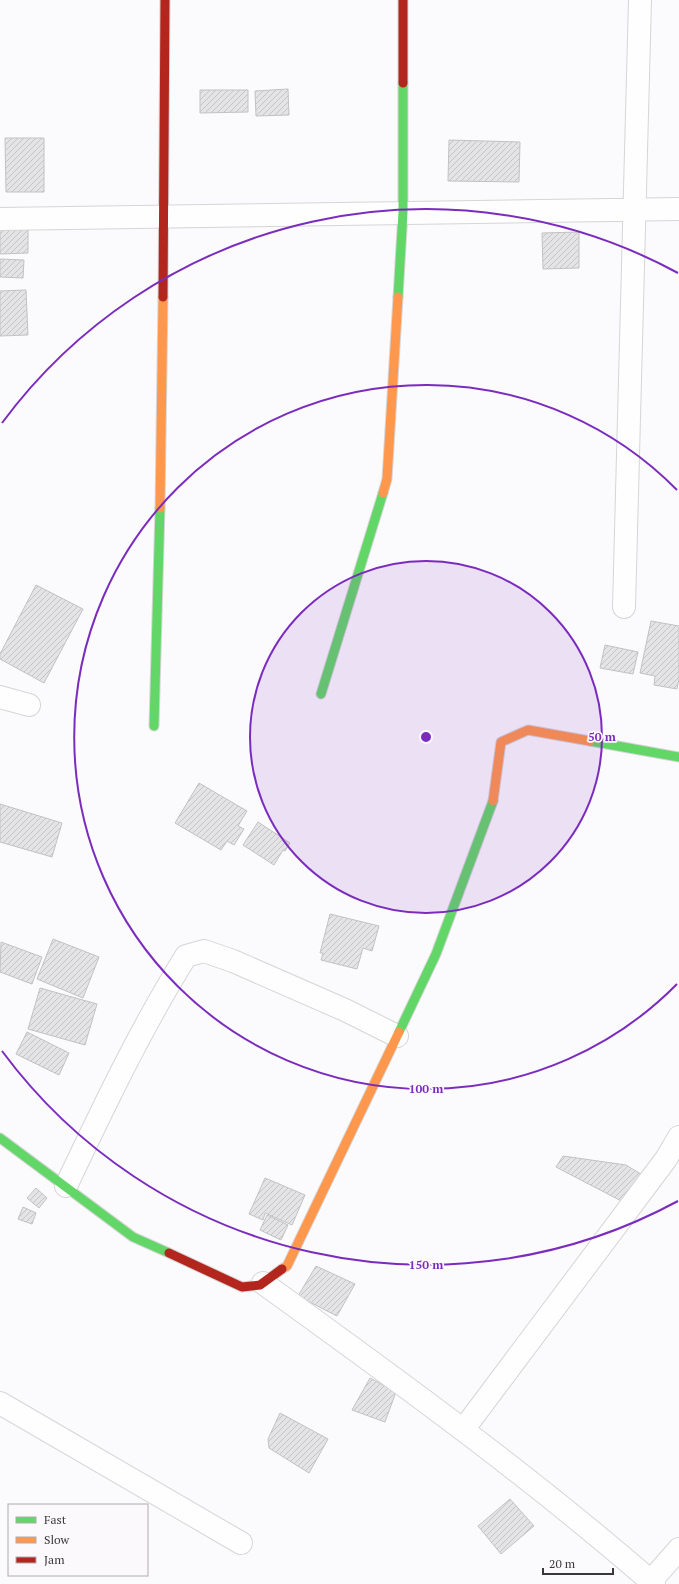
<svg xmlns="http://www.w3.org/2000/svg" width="679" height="1584" viewBox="0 0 679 1584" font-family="'PT Serif',serif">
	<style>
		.building { fill: url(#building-hatch); stroke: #c2c1c3 }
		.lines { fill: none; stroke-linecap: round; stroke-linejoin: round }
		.street-casing { stroke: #d6d5d7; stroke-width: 24 }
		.fast-casing { stroke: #d6d5d7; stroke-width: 11 }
		.slow-casing { stroke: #d6d5d7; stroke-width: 11 }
		.jam-casing { stroke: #d6d5d7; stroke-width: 11 }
		.street { stroke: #fefeff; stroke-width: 22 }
		.fast { stroke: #63d668; stroke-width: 9 }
		.slow { stroke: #ff974d; stroke-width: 9 }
		.jam { stroke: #b3261e; stroke-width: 9 }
		.ring { fill: none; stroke: #7b2cbf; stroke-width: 2 }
		.centre { fill: #7b2cbf; stroke: #fcf9fd; stroke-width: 2 }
		.ring-label { font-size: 12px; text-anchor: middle; font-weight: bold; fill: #7b2cbf; stroke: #fcf9fd; stroke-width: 3.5; stroke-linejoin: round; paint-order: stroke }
	</style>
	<defs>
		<pattern id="building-hatch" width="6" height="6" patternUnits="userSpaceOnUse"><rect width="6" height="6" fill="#e4e3e5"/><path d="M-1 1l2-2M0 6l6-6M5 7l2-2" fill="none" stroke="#c4c4c5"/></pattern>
	</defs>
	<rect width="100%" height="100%" fill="#fbfafc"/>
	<path class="building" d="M288,89L289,115L256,116L255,91Z
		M200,90H248V112L200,113Z
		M5,138H44V192H6Z
		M449,140L520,142L519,182L448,181Z
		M0,228H28V253L0,254Z
		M579,232V268L543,269L542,233Z
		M0,259L24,260L23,278L0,277Z
		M26,290L28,335L0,336V291Z
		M36,585L83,609L44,683L0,659V654Z
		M651,621L679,626V679L677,689L654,685L655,676L640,673Z
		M605,645L638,652L633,674L600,668Z
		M199,783L247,811L238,826L244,829L234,845L227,841L221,850L175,823Z
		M0,804L62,823L52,857L0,842Z
		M258,822L290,843L285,851L283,850L274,865L243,845Z
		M330,914L379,926L372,951L363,948L357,969L321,960L323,953H320Z
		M53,939L99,957L83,998L37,979Z
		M1,942L42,957L32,984L0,972Z
		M40,988L97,1004L85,1045L28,1029Z
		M27,1032L69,1053L59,1075L16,1054Z
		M563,1156L626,1165L644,1176L629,1205L556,1167Z
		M265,1178L305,1195L292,1225L265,1213L263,1220L249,1214Z
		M36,1188L47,1198L39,1208L27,1198Z
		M23,1207L36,1213L32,1224L18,1219Z
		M267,1215L288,1225L281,1240L260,1230Z
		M316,1266L355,1284L337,1316L298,1296Z
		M370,1378L396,1392L385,1422L352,1410Z
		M280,1413L328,1439L309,1473L269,1448L268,1439Z
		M510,1499L534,1526L501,1554L478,1526Z"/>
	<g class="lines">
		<defs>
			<path id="street" d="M0,219L679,209
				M624,607L640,0
				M0,697L29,705
				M66,1186C103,1108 140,1030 186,956L204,951L233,961L345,1010L397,1036
				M263,1283C396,1379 530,1476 654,1584
				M0,1403L241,1543
				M463,1430L666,1159L679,1137
				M651,1581L679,1549"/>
			<path id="fast" d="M398,297L403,212V83
				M321,694L383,493
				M154,726L160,508
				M590,741L679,757
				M399,1032L436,954L493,801
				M0,1138L133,1237L169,1253"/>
			<path id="slow" d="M383,493L387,479L398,297
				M160,508L163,297
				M493,801L501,742L528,730L590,741
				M282,1269L287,1266L399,1032"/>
			<path id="jam" d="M403,0V83
				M163,297L165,0
				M169,1253L242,1287L260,1285L282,1269"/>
		</defs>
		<use href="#street" class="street-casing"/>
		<use href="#fast" class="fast-casing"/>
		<use href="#slow" class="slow-casing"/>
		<use href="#jam" class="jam-casing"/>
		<use href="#street" class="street"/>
		<use href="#fast" class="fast"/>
		<use href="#slow" class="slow"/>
		<use href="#jam" class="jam"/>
	</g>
	<circle cx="426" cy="737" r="176" fill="#7b2cbf" fill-opacity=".12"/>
	<g class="ring">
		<circle cx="426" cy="737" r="176"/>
		<path d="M677 984A352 352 0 1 1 677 490"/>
		<path d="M678 1201A528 528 0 0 1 2 1051M2 423A528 528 0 0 1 678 273"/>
	</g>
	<circle cx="426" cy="737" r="6" class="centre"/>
	<g class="ring-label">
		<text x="602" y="741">50 m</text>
		<text x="426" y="1093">100 m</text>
		<text x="426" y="1269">150 m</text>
	</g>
	<rect x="8" y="1504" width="140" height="72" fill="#fcf9fd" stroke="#aeacaf"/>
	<rect x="16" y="1517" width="20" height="6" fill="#63d668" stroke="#aeacaf"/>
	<text x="44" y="1524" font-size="12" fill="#3a383a">Fast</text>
	<rect x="16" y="1537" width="20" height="6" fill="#ff974d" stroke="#aeacaf"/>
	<text x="44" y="1544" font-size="12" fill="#3a383a">Slow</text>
	<rect x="16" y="1557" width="20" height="6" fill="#b3261e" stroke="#aeacaf"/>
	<text x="44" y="1564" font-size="12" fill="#3a383a">Jam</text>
	<path d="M543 1568v6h70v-6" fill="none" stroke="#3a383a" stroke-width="2"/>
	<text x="549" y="1568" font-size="12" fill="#3a383a" stroke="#fcf9fd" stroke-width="3" paint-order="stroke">20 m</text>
</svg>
